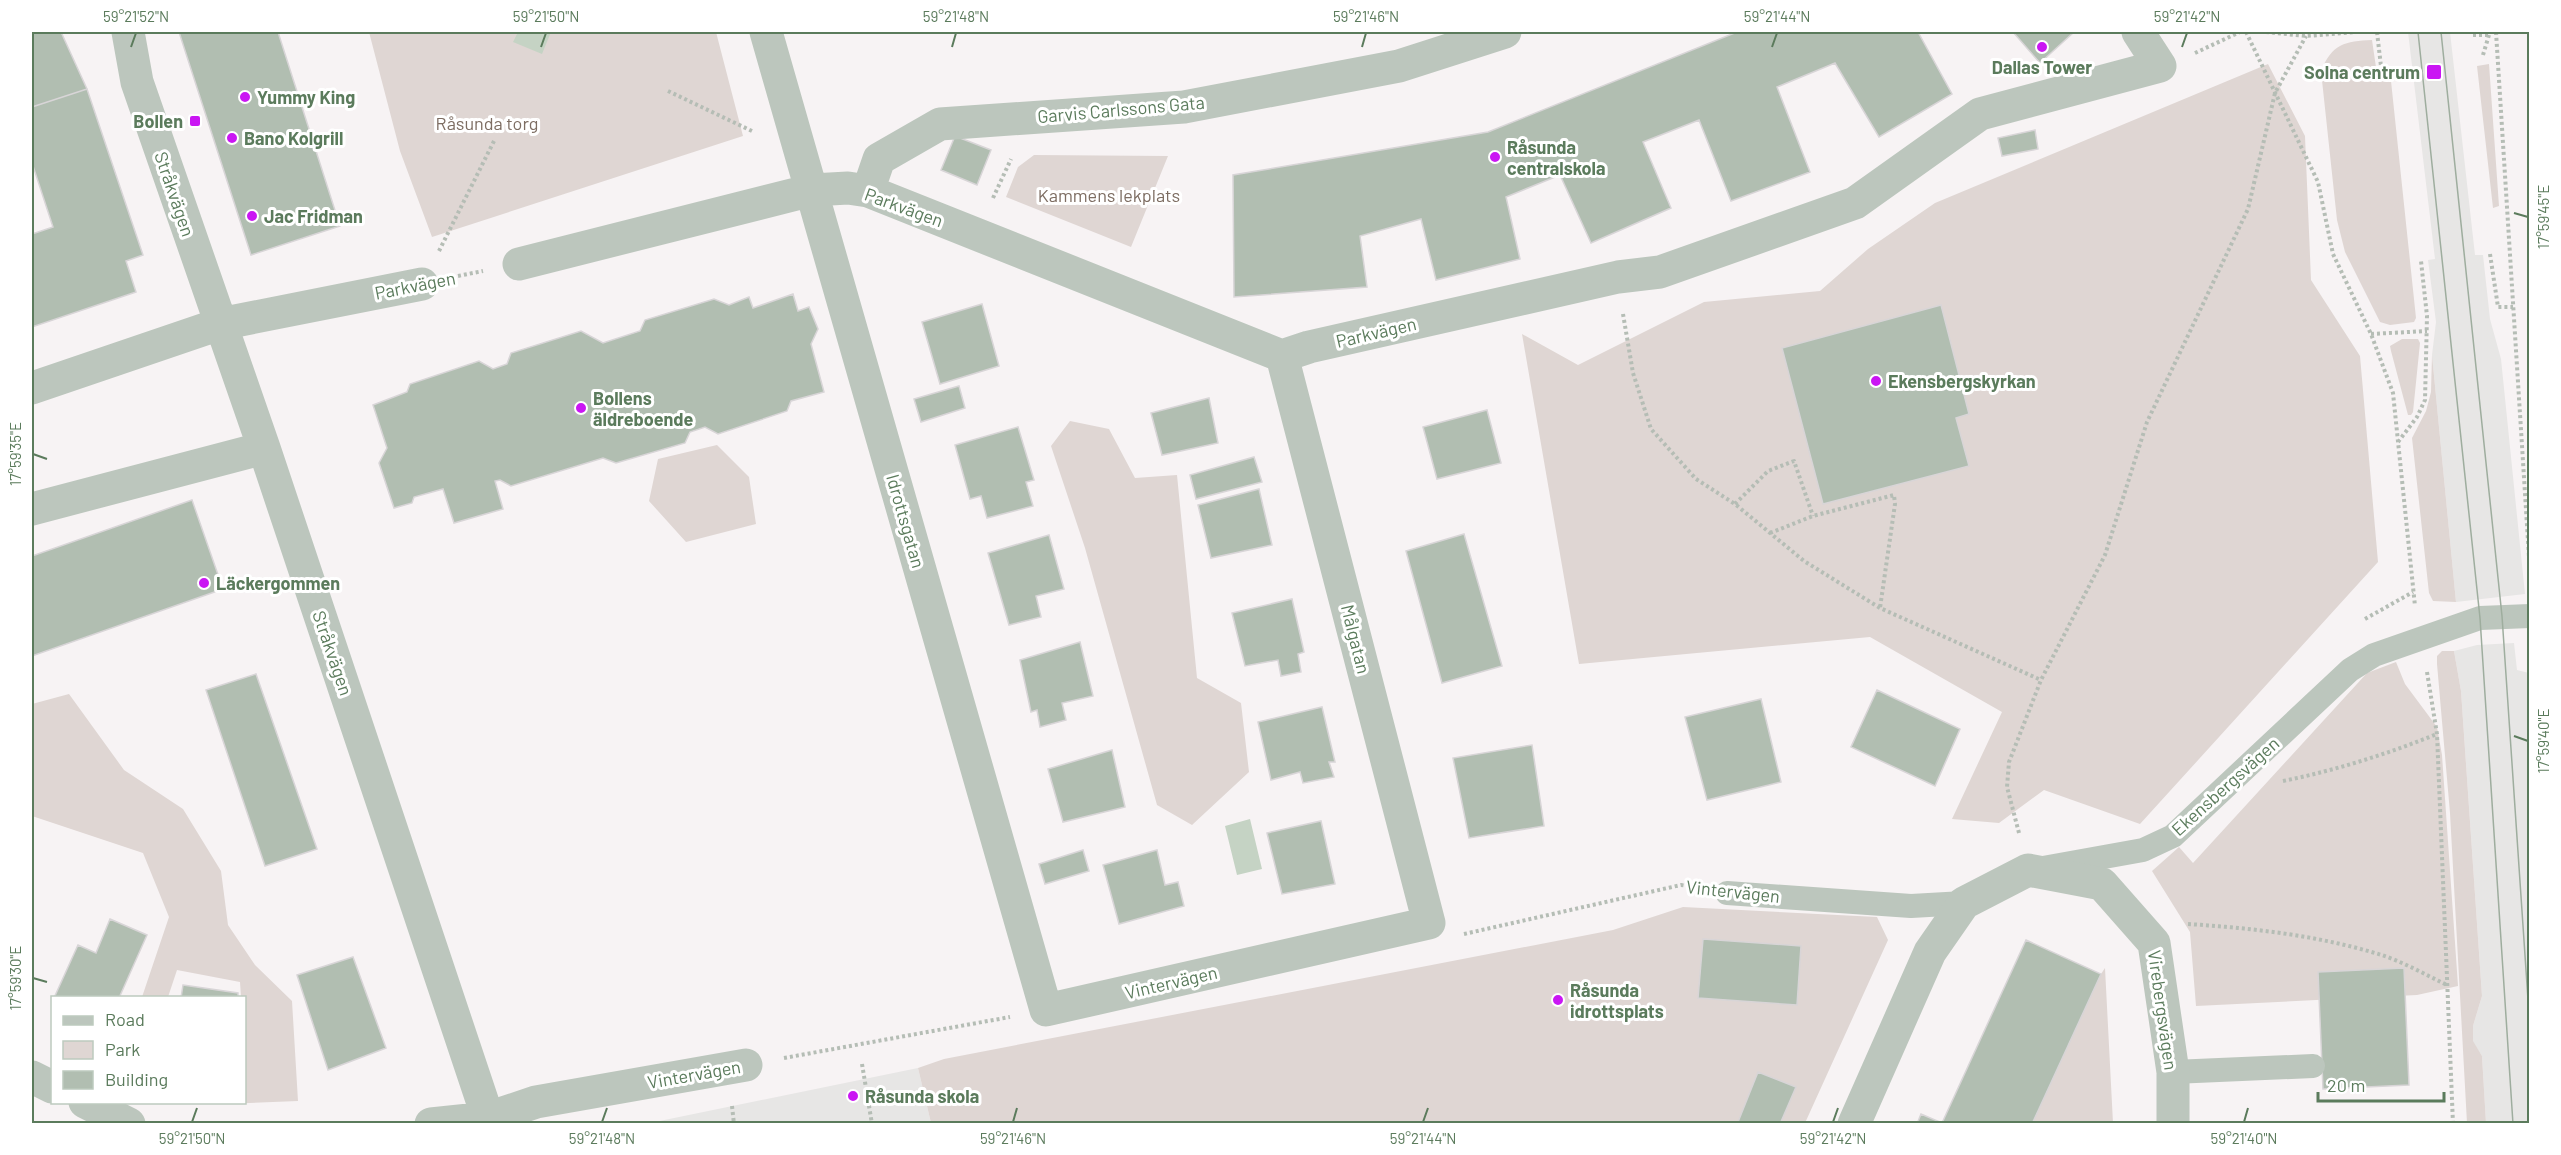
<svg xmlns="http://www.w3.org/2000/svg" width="2561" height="1155" viewBox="0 0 2561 1155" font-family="Barlow,sans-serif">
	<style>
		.built { fill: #e7e6e5 }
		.green { fill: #dfd6d3 }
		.water { fill: #c5d3c4 }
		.building { fill: #b1beb1; stroke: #d8d5d7; stroke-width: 1.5 }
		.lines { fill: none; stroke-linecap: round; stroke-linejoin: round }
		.path { stroke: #b5bdb5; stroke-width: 4; stroke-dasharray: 3 3; stroke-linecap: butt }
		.lane { stroke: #bcc6bd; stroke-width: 24 }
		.street { stroke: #bcc6bd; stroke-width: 33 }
		.tram { stroke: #9ead9e; stroke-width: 1.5 }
		.ticks { fill: none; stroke: #5b7b5c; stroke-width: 2 }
		.poi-dot { fill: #ca16f3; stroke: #fff; stroke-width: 2 }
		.labels { text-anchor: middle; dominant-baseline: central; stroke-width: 6; stroke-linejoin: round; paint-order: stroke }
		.poi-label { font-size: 18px; font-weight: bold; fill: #5b7b5c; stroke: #fff; text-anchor: start }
		.street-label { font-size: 18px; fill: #5b7b5c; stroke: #fff }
		.park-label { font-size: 18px; fill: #7d6d62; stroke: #fff }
		.neatline { fill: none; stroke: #5b7b5c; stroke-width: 2 }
		.ticks-label { font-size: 15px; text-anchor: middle; fill: #5b7b5c }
	</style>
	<rect width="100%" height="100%" fill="#f7f3f4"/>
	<path class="built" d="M2408,32H2450L2475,255H2483L2490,319L2501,359L2525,594L2456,602L2432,355L2436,322L2428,260L2435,259Z
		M2514,643L2517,670L2529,673V1123H2486L2482,1056L2473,1042V1026L2482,996L2461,691L2454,651L2477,645Z
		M918,1068L931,1123L645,1124Z"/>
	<path class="green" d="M369,32H716L743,136L432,237L400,151Z
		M2372,40L2378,81H2391L2416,318L2414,322L2390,325L2380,322L2345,252L2337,220L2321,71C2332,44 2345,41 2372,40Z
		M2268,64L2305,136L2311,280L2360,356L2378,562L2140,824L2044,790L1999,823L1952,819L2002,712L1870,637L1579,664L1522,334L1578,365L1704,302L1820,291L1868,249L1935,203Z
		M2489,64L2499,206L2493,208L2477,66Z
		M1034,155L1168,156L1131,247L1006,197L1018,167Z
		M2402,339H2418L2420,343L2413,412L2411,415H2408L2391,351L2390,346Z
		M2432,355L2456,602L2433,601L2429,593L2412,438L2426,411L2431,392Z
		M1070,421L1109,429L1135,478L1177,475L1197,678L1241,703L1249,772L1192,825L1157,805L1085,548L1051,446Z
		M717,445L749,477L756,524L686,542L649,501L658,459Z
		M2442,651H2454L2461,691L2482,996L2473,1026V1041L2482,1056L2486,1123H2467L2450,813L2437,664V656Z
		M2396,662L2405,684L2437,727L2442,755L2458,986L2417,995L2196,1006L2190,932L2152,871L2179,847L2193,863L2367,673Z
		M69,694L124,770L183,809L221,871L228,925L255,965L292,1001L298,1101L223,1104L244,1102V998L241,997L240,982L177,970L168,997H142L169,917L143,853L32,816V704Z
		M1683,907L1877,917L1888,940L1805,1123H931L918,1068L944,1059L1613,930Z
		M2105,968L2113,1123L2032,1124L2101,974Z"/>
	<path class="water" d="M518,32H551L542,54L513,42Z
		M1250,819L1262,869L1237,875L1225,826Z"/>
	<path class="building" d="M32,32H61L87,89L32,107Z
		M179,32H278L340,226L251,255Z
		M1737,32H1918L1952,94L1879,137L1835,63L1777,87L1810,172L1731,201L1699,120L1643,142L1671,208L1591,243L1560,175L1506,197L1520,259L1436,280L1421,219L1360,236L1367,287L1234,297L1233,175L1488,132Z
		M2013,32H2074L2040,63Z
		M87,89L143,255L126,261L136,292L32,327V234L53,227L32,163V107Z
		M2035,130L2038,149L2002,156L1998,138Z
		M955,136L991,150L977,185L941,170Z
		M793,294L798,311L809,307L818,329L811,344L824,392L791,401L787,411L718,434L705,427L690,432L685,443L616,463L603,458L511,486L500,480L495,481L503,509L454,523L443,489L414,497L412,503L394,508L379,463L387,448L373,405L407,392L410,384L479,361L493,369L507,364L511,353L581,331L603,343L640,331L645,320L714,299L729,305L749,297L753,308Z
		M982,304L999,366L940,384L922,322Z
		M1941,305L1969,414L1956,418L1969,466L1823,504L1782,348Z
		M959,386L965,408L921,422L914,399Z
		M1209,398L1218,443L1162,455L1151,413Z
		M1487,410L1501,463L1437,479L1423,427Z
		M1018,427L1034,480L1026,482L1033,506L987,518L981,496L970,499L955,445Z
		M1254,457L1262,482L1196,499L1190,475Z
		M1259,489L1272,545L1211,558L1198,505Z
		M192,500L223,589L32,656V556Z
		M1464,534L1502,666L1442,683L1406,551Z
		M1049,535L1064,589L1036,596L1041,617L1009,625L988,553Z
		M1292,599L1304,652L1298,654L1301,672L1281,676L1278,660L1245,666L1232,613Z
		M1080,642L1093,696L1062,703L1066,720L1040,727L1037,710L1031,712L1020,660Z
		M256,674L317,849L265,866L206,690Z
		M1877,690L1960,729L1935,786L1851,747Z
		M1761,699L1781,782L1707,800L1685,717Z
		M1322,707L1335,762H1329L1334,777L1303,783L1300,772L1271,780L1258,722Z
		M1532,745L1544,826L1469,838L1453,758Z
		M1112,750L1125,807L1063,822L1048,769Z
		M1321,821L1335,884L1282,894L1267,833Z
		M1083,850L1089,871L1045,884L1039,864Z
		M1157,850L1165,885L1178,882L1184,906L1119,924L1103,865Z
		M110,919L147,935L119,998H54L78,945L96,953Z
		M1703,939L1801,946L1797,1005L1698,998Z
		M2026,940L2101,974L2032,1124H1917L1921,1114L1942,1123Z
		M353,957L386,1048L328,1070L297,975Z
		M2404,968L2409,1085L2323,1089L2318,972Z
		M183,985L238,993V998H181Z
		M1758,1072L1796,1087L1780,1124L1738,1122Z"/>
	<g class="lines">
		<path class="path" d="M2246,32L2318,182L2333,254L2371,334L2393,393L2415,606
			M2266,32L2306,36L2357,32
			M2377,32L2382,75H2390
			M2496,32L2530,573
			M2473,35H2489L2490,32
			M2195,53L2240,32
			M2483,55L2489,35
			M668,91L754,132
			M993,198L1011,159
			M439,251L495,139
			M2490,254L2498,307H2513
			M458,276L483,271
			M1623,314L1633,373L1651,429L1696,479L1735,504L1804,561L1880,608L2041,680
			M2371,334L2427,331
			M2398,442L2417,417L2425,400L2427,316L2421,261
			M1735,504L1768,471L1794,461L1813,516
			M1770,533L1813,516L1894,495L1895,504L1880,608
			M2365,619L2413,592
			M2427,672L2437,734L2453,1124
			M2283,781C2337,770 2387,754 2437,734
			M2019,833L2007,787L2009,762L2041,680L2105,555L2147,422L2248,209L2275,93L2306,36
			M2188,924C2251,928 2314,935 2375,953C2400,960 2424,974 2447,985
			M1464,934L1681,885L1694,887
			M784,1058L1010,1017
			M862,1064L872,1124
			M732,1106L734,1124"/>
		<path class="lane" d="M2043,868L2143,850L2173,836L2350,670L2374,655L2480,618L2530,616
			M1727,893L1911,906L1964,903
			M2173,1072L2313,1066"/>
		<path class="street" d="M128,32L137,82L264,448L490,1124
			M766,32L1046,1010L1429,923L1282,356
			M868,191L879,159L940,124L1184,107L1399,66L1505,32
			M519,264L812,190L848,188L868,191L1282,356L1309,347L1618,277L1660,272L1855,203L1980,114L2160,66L2138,32
			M32,388L220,324L422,284
			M32,509L264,448
			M32,1077L52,1087
			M85,1102L129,1124
			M431,1124L488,1118L536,1102L746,1065
			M1854,1124L1930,952L1964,903L2028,870L2102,884L2154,943L2173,1072V1124"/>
		<path class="tram" d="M2418,32L2480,618L2513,1124
			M2441,32L2502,616L2530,1029"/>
	</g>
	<path class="ticks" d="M131,47L136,33M541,47L546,33M952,47L956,33M1362,47L1366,33M1772,47L1777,33M2182,47L2187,33M2514,213L2528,217M33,454L47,459M2514,736L2528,741M33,978L47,982M192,1122L197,1108M602,1122L607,1108M1013,1122L1017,1108M1423,1122L1428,1108M1833,1122L1838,1108M2244,1122L2248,1108"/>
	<g class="poi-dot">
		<circle cx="2042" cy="47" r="6"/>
		<rect x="2426" y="64" width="16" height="16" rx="3"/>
		<circle cx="245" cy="97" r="6"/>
		<rect x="189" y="115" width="12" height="12" rx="3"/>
		<circle cx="232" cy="138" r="6"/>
		<circle cx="1495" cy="157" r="6"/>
		<circle cx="252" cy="216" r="6"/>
		<circle cx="1876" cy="381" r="6"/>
		<circle cx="581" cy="408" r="6"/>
		<circle cx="204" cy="583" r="6"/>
		<circle cx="1558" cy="1000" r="6"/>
		<circle cx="853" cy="1096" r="6"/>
	</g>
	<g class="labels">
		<g class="poi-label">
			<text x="2042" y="67" text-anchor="middle">Dallas Tower</text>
			<text x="2420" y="72" text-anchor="end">Solna centrum</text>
			<text x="257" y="97">Yummy King</text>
			<text x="183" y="121" text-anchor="end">Bollen</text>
			<text x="244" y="138">Bano Kolgrill</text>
			<text x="1507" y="147">Råsunda<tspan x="1507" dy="21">centralskola</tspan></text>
			<text x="264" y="216">Jac Fridman</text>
			<text x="1888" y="381">Ekensbergskyrkan</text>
			<text x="593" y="398">Bollens<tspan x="593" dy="21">äldreboende</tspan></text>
			<text x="216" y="583">Läckergommen</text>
			<text x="1570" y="990">Råsunda<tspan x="1570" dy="21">idrottsplats</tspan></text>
			<text x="865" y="1096">Råsunda skola</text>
		</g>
		<g class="street-label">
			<text transform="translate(1121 109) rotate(-5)">Garvis Carlssons Gata</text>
			<text transform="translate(175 194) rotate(71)">Stråkvägen</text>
			<text transform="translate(904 207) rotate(20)">Parkvägen</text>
			<text transform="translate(415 285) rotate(-11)">Parkvägen</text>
			<text transform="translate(1376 332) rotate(-13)">Parkvägen</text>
			<text transform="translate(906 521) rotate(74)">Idrottsgatan</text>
			<text transform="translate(1356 639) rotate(76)">Målgatan</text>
			<text transform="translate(333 653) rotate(71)">Stråkvägen</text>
			<text transform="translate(2225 786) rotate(-42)">Ekensbergsvägen</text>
			<text transform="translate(1733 891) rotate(6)">Vintervägen</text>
			<text transform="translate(1171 982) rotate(-13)">Vintervägen</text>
			<text transform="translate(2163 1010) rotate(82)">Virebergsvägen</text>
			<text transform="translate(694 1074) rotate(-10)">Vintervägen</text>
		</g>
		<g class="park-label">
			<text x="487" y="123">Råsunda torg</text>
			<text x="1109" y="195">Kammens lekplats</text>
		</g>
	</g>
	<rect width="2561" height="1155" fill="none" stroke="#ffffff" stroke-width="66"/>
	<rect x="51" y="996" width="195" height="108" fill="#ffffff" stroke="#bdcabe" stroke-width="1.5"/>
	<rect x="63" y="1016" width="30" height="9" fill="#bcc6bd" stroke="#bdcabe" stroke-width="1.5"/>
	<text x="105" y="1026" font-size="18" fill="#5b7b5c">Road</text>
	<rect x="63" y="1041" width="30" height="18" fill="#dfd6d3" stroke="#bdcabe" stroke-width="1.5"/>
	<text x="105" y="1056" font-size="18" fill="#5b7b5c">Park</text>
	<rect x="63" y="1071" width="30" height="18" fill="#b1beb1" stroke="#bdcabe" stroke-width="1.5"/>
	<text x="105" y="1086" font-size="18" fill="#5b7b5c">Building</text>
	<path d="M2318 1092v9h126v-9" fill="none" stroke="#5b7b5c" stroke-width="3"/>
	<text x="2327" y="1092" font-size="18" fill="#5b7b5c" stroke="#ffffff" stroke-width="4.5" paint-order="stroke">20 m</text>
	<rect x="33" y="33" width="2495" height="1089" class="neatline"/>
	<g class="ticks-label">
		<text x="136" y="22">59°21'52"N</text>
		<text x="546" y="22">59°21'50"N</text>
		<text x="956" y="22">59°21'48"N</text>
		<text x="1366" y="22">59°21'46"N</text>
		<text x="1777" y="22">59°21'44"N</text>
		<text x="2187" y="22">59°21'42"N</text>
		<text transform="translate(2544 217) rotate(-90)" y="5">17°59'45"E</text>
		<text transform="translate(16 454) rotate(-90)" y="5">17°59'35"E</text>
		<text transform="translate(2544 741) rotate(-90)" y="5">17°59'40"E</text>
		<text transform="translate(16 978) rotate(-90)" y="5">17°59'30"E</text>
		<text x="192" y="1144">59°21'50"N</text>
		<text x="602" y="1144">59°21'48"N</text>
		<text x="1013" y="1144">59°21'46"N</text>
		<text x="1423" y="1144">59°21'44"N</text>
		<text x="1833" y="1144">59°21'42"N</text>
		<text x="2244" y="1144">59°21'40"N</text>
	</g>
</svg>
